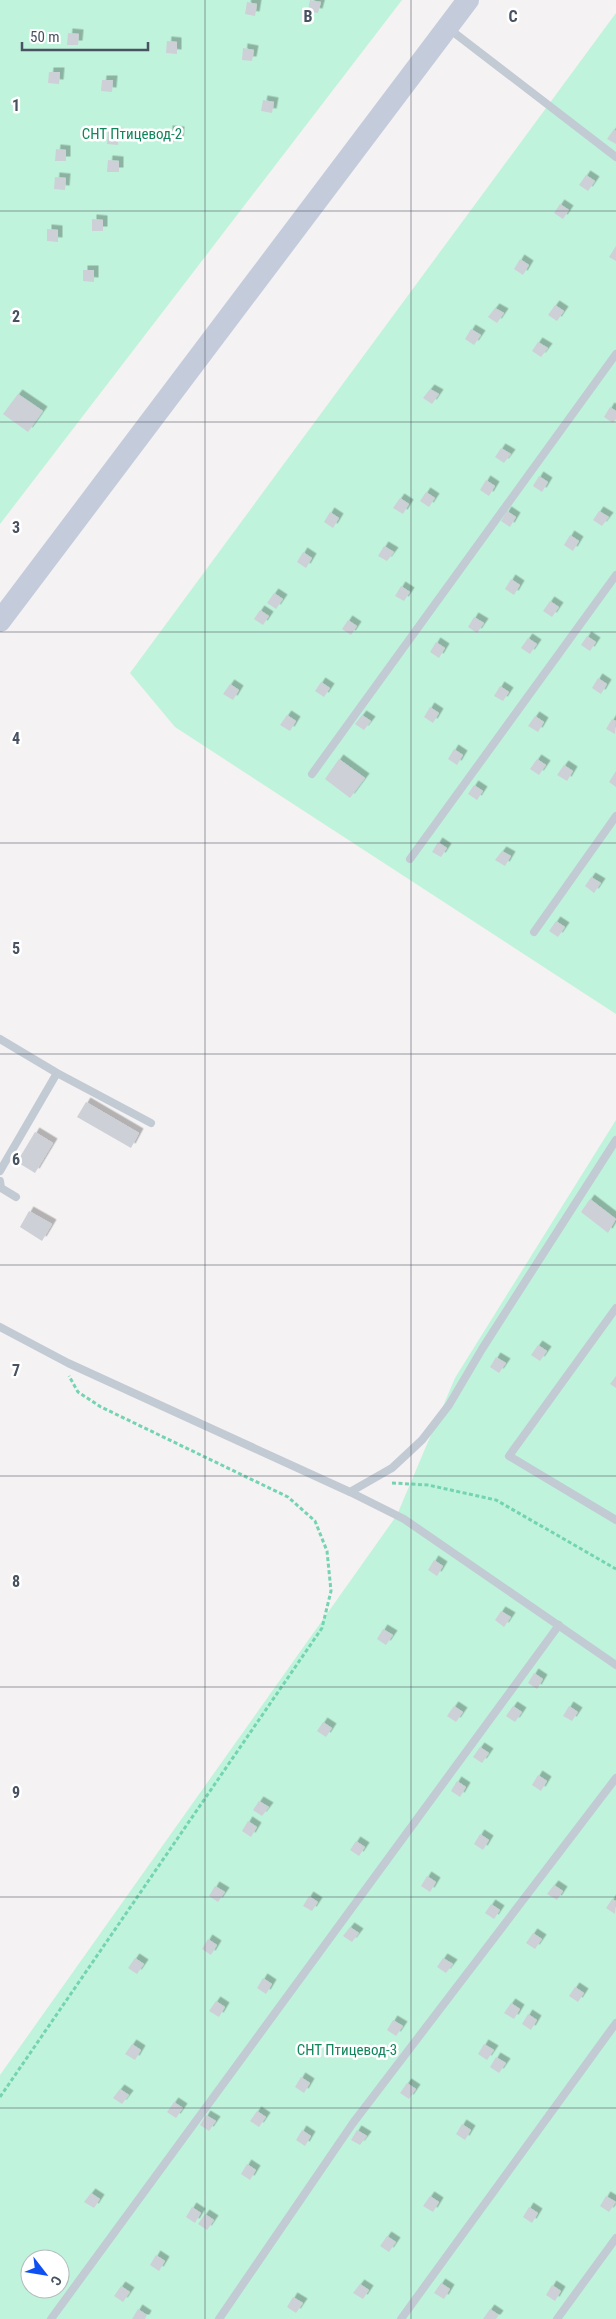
<svg xmlns="http://www.w3.org/2000/svg" width="616" height="2319" viewBox="0 0 616 2319" font-family="'Roboto Condensed',sans-serif">
	<style>
		.green { fill: #bff3db; fill-rule: evenodd }
		.building { fill: #ced0d7; filter: url(#shadow) }
		.lines { fill: none; stroke-linecap: round; stroke-linejoin: round }
		.path { stroke: #74d4b2; stroke-width: 3; stroke-dasharray: 4 2.5; stroke-linecap: butt }
		.lane { stroke: #c2cad4; stroke-width: 8 }
		.secondary { stroke: #c4ccdc; stroke-width: 22 }
		.grid { fill: none; stroke: #485261; stroke-width: 1; stroke-opacity: 0.55 }
		.labels { text-anchor: middle; dominant-baseline: central; stroke-width: 5; stroke-linejoin: round; paint-order: stroke }
		.park-label { font-size: 15px; fill: #11855b; stroke: #fff }
		.grid-label { font-size: 16px; text-anchor: middle; font-weight: bold; fill: #485261; stroke: #fff; stroke-width: 5; stroke-linejoin: round; paint-order: stroke }
	</style>
	<defs>
		<filter id="shadow"><feDropShadow dx="4.5" dy="-4.5" stdDeviation="0" flood-color="#0004"/></filter>
	</defs>
	<rect width="100%" height="100%" fill="#f4f2f2"/>
	<path class="green" d="M0,0H402L0,524Z
		M616,13V1014L175,727L130,673Z
		M616,1120V2319H0V2075L397,1515L455,1378ZM30,2259H60V2289H30Z"/>
	<path class="building" d="M310,0L321,2L318,13L308,11Z
		M247,2L257,4L255,16L245,14Z
		M68,33L79,34L78,45H67Z
		M167,41L177,42V54L166,53Z
		M243,48L254,50L252,61L242,60Z
		M49,72H60L59,84L48,83Z
		M102,80H113L112,92L101,91Z
		M263,100L274,102L272,113L261,111Z
		M614,129L616,131V144L607,139Z
		M168,130L180,131L179,142H168Z
		M108,132L119,133L118,145L107,144Z
		M56,149L66,150V161H55Z
		M108,160L119,161V172H107Z
		M586,175L595,181L588,191L579,185Z
		M55,177L66,178L65,190L54,189Z
		M560,204L569,210L563,219L554,213Z
		M92,219L103,220V231H92Z
		M47,229L58,230V242L47,241Z
		M616,246V261L609,257Z
		M520,259L529,265L523,275L514,269Z
		M83,270H94V282L83,281Z
		M555,305L564,311L557,321L548,315Z
		M495,308L504,313L497,323L488,317Z
		M471,329L481,335L474,345L465,339Z
		M538,342L548,348L541,357L532,351Z
		M430,389L439,394L432,404L423,398Z
		M18,394L43,411L28,432L3,414Z
		M610,407L616,411V419L613,423L604,417Z
		M501,448L511,454L504,463L495,457Z
		M539,476L548,482L542,492L533,486Z
		M486,480L495,486L489,496L480,490Z
		M426,492L435,498L429,507L420,501Z
		M400,498L409,504L403,514L393,508Z
		M507,511L516,517L510,527L501,521Z
		M599,511L609,517L602,526L593,520Z
		M330,512L339,518L333,528L324,522Z
		M570,535L579,541L573,551L564,545Z
		M384,546L394,552L387,561L378,556Z
		M303,552L312,558L306,568L297,562Z
		M511,579L520,585L514,595L505,589Z
		M401,586L410,592L404,601L395,596Z
		M274,593L283,599L276,609L267,603Z
		M550,601L559,607L552,617L543,611Z
		M260,610L269,616L263,625L254,619Z
		M474,617L484,623L477,633L468,627Z
		M348,620L357,626L351,635L342,629Z
		M587,636L596,642L590,651L581,645Z
		M528,638L537,644L530,654L521,648Z
		M436,642L445,648L439,658L430,652Z
		M598,678L607,684L601,694L592,688Z
		M321,682L330,688L324,697L315,691Z
		M230,684L239,690L233,700L223,694Z
		M500,686L509,692L503,701L494,696Z
		M430,707L439,713L433,723L424,717Z
		M287,715L296,721L290,731L280,725Z
		M362,715L371,721L364,730L355,724Z
		M535,716L544,722L538,732L528,726Z
		M612,719L616,721L615,734L606,729Z
		M454,749L463,755L457,765L448,759Z
		M339,759L365,778L350,798L325,779Z
		M537,759L546,765L539,775L530,769Z
		M564,765L573,771L567,781L557,775Z
		M616,771V787L609,782Z
		M474,785L483,791L477,800L468,794Z
		M438,842L447,848L441,857L432,852Z
		M502,851L511,856L505,866L495,860Z
		M591,877L601,883L594,893L585,886Z
		M556,921L565,927L558,937L549,931Z
		M86,1102L139,1133L131,1148L77,1117Z
		M35,1132L53,1143L35,1173L17,1162Z
		M590,1199L616,1219L608,1233L581,1212Z
		M29,1211L52,1224L42,1241L20,1227Z
		M538,1345L547,1351L540,1361L531,1355Z
		M496,1357L506,1363L499,1373L490,1367Z
		M616,1376V1388L610,1384Z
		M434,1560L443,1566L437,1576L428,1570Z
		M501,1611L511,1617L504,1627L495,1620Z
		M383,1629L393,1635L386,1645L377,1639Z
		M534,1673L543,1679L537,1689L528,1683Z
		M454,1706L463,1712L456,1722L447,1716Z
		M513,1706L522,1712L515,1722L506,1716Z
		M569,1706L578,1712L572,1721L563,1716Z
		M323,1722L332,1728L326,1737L317,1731Z
		M480,1747L489,1753L482,1763L473,1757Z
		M538,1775L547,1781L541,1791L532,1785Z
		M457,1781L466,1787L460,1797L451,1791Z
		M259,1801L269,1807L262,1816L253,1810Z
		M248,1821L257,1827L251,1837L242,1831Z
		M480,1834L489,1840L483,1850L474,1844Z
		M356,1841L365,1847L359,1856L350,1850Z
		M427,1876L436,1882L430,1892L421,1886Z
		M554,1885L563,1891L557,1900L547,1894Z
		M215,1886L225,1892L218,1902L209,1896Z
		M309,1896L318,1902L312,1911L303,1906Z
		M612,1899L616,1901L615,1914L606,1908Z
		M491,1904L500,1910L494,1919L485,1913Z
		M350,1927L359,1933L352,1942L343,1936Z
		M533,1933L542,1939L535,1949L526,1943Z
		M208,1939L217,1945L211,1955L202,1949Z
		M135,1958L144,1964L137,1974L128,1968Z
		M443,1958L453,1964L446,1973L437,1967Z
		M263,1978L272,1984L266,1994L257,1988Z
		M575,1987L584,1993L578,2002L569,1996Z
		M216,2001L225,2007L219,2017L209,2011Z
		M511,2003L520,2009L514,2019L504,2013Z
		M528,2014L537,2020L531,2030L522,2024Z
		M393,2020L403,2026L396,2036L387,2030Z
		M132,2044L141,2050L135,2060L125,2054Z
		M484,2044L494,2050L487,2060L478,2054Z
		M496,2057L506,2063L499,2073L490,2067Z
		M301,2077L310,2083L304,2093L295,2087Z
		M407,2083L416,2089L409,2099L400,2093Z
		M120,2089L129,2095L122,2104L113,2098Z
		M174,2102L183,2108L176,2118L167,2112Z
		M257,2111L266,2117L259,2127L250,2121Z
		M206,2115L216,2121L209,2131L200,2125Z
		M462,2124L471,2130L465,2140L456,2134Z
		M302,2130L311,2136L305,2146L296,2140Z
		M357,2130L367,2136L360,2145L351,2140Z
		M247,2164L256,2170L250,2180L241,2174Z
		M91,2193L100,2199L94,2208L84,2202Z
		M430,2196L439,2202L433,2212L423,2206Z
		M606,2196L616,2202L609,2212L600,2206Z
		M192,2207L201,2213L195,2223L186,2217Z
		M529,2207L538,2213L532,2223L523,2217Z
		M205,2214L214,2220L207,2230L198,2224Z
		M387,2236L396,2242L389,2252L380,2246Z
		M156,2255L165,2261L159,2271L150,2265Z
		M441,2283L450,2289L444,2299L434,2293Z
		M360,2284L369,2290L363,2299L353,2293Z
		M552,2285L561,2291L555,2301L546,2295Z
		M121,2286L130,2292L123,2302L114,2296Z
		M293,2297L303,2303L296,2313L287,2307Z
		M138,2309L147,2315L145,2319H132Z
		M490,2309L499,2315L496,2319H483Z"/>
	<g class="lines">
		<path class="path" d="M392,1483L428,1485L496,1500L616,1569
			M0,2097L322,1628L331,1591L327,1551L315,1521L288,1497L101,1407L78,1392L69,1376"/>
		<path class="lane" d="M448,28L616,157
			M312,774L616,354
			M410,859L616,575
			M534,932L616,816
			M0,1039L57,1073L151,1123
			M0,1171L57,1073
			M0,1181L1,1188L16,1197
			M616,1308L509,1456L616,1520
			M0,1327L68,1363L350,1492L404,1519L616,1665
			M350,1492L392,1468L422,1440L449,1405L482,1349L616,1140
			M51,2319L559,1625
			M219,2319L353,2123L616,1778
			M401,2319L616,2023
			M557,2319L616,2238"/>
		<path class="secondary" d="M0,621L468,0"/>
	</g>
	<path class="grid" d="M205,0V2319M411,0V2319M0,211H616M0,422H616M0,632H616M0,843H616M0,1054H616M0,1265H616M0,1476H616M0,1687H616M0,1897H616M0,2108H616"/>
	<g class="labels">
		<g class="park-label">
			<text x="132" y="134">СНТ Птицевод-2</text>
			<text x="347" y="2050">СНТ Птицевод-3</text>
		</g>
	</g>
	<g class="grid-label">
		<text x="308" y="22">B</text>
		<text x="513" y="22">C</text>
		<text x="16" y="111">1</text>
		<text x="16" y="322">2</text>
		<text x="16" y="533">3</text>
		<text x="16" y="744">4</text>
		<text x="16" y="954">5</text>
		<text x="16" y="1165">6</text>
		<text x="16" y="1376">7</text>
		<text x="16" y="1587">8</text>
		<text x="16" y="1798">9</text>
	</g>
	<g transform="translate(45 2274) rotate(121)"><circle r="24" fill="#ffffff" stroke="#b6bac0"/>
	<path d="M0-4L9 19L0 12L-9 19Z" fill="#0d51f3"/>
	<text y="-8" font-size="14" font-weight="bold" text-anchor="middle" fill="#485261">С</text>
	</g>
	<path d="M22 42v8h126v-8" fill="none" stroke="#485261" stroke-width="2.5"/>
	<text x="30" y="42" font-size="15" fill="#485261" stroke="#ffffff" stroke-width="4" paint-order="stroke">50 m</text>
</svg>
